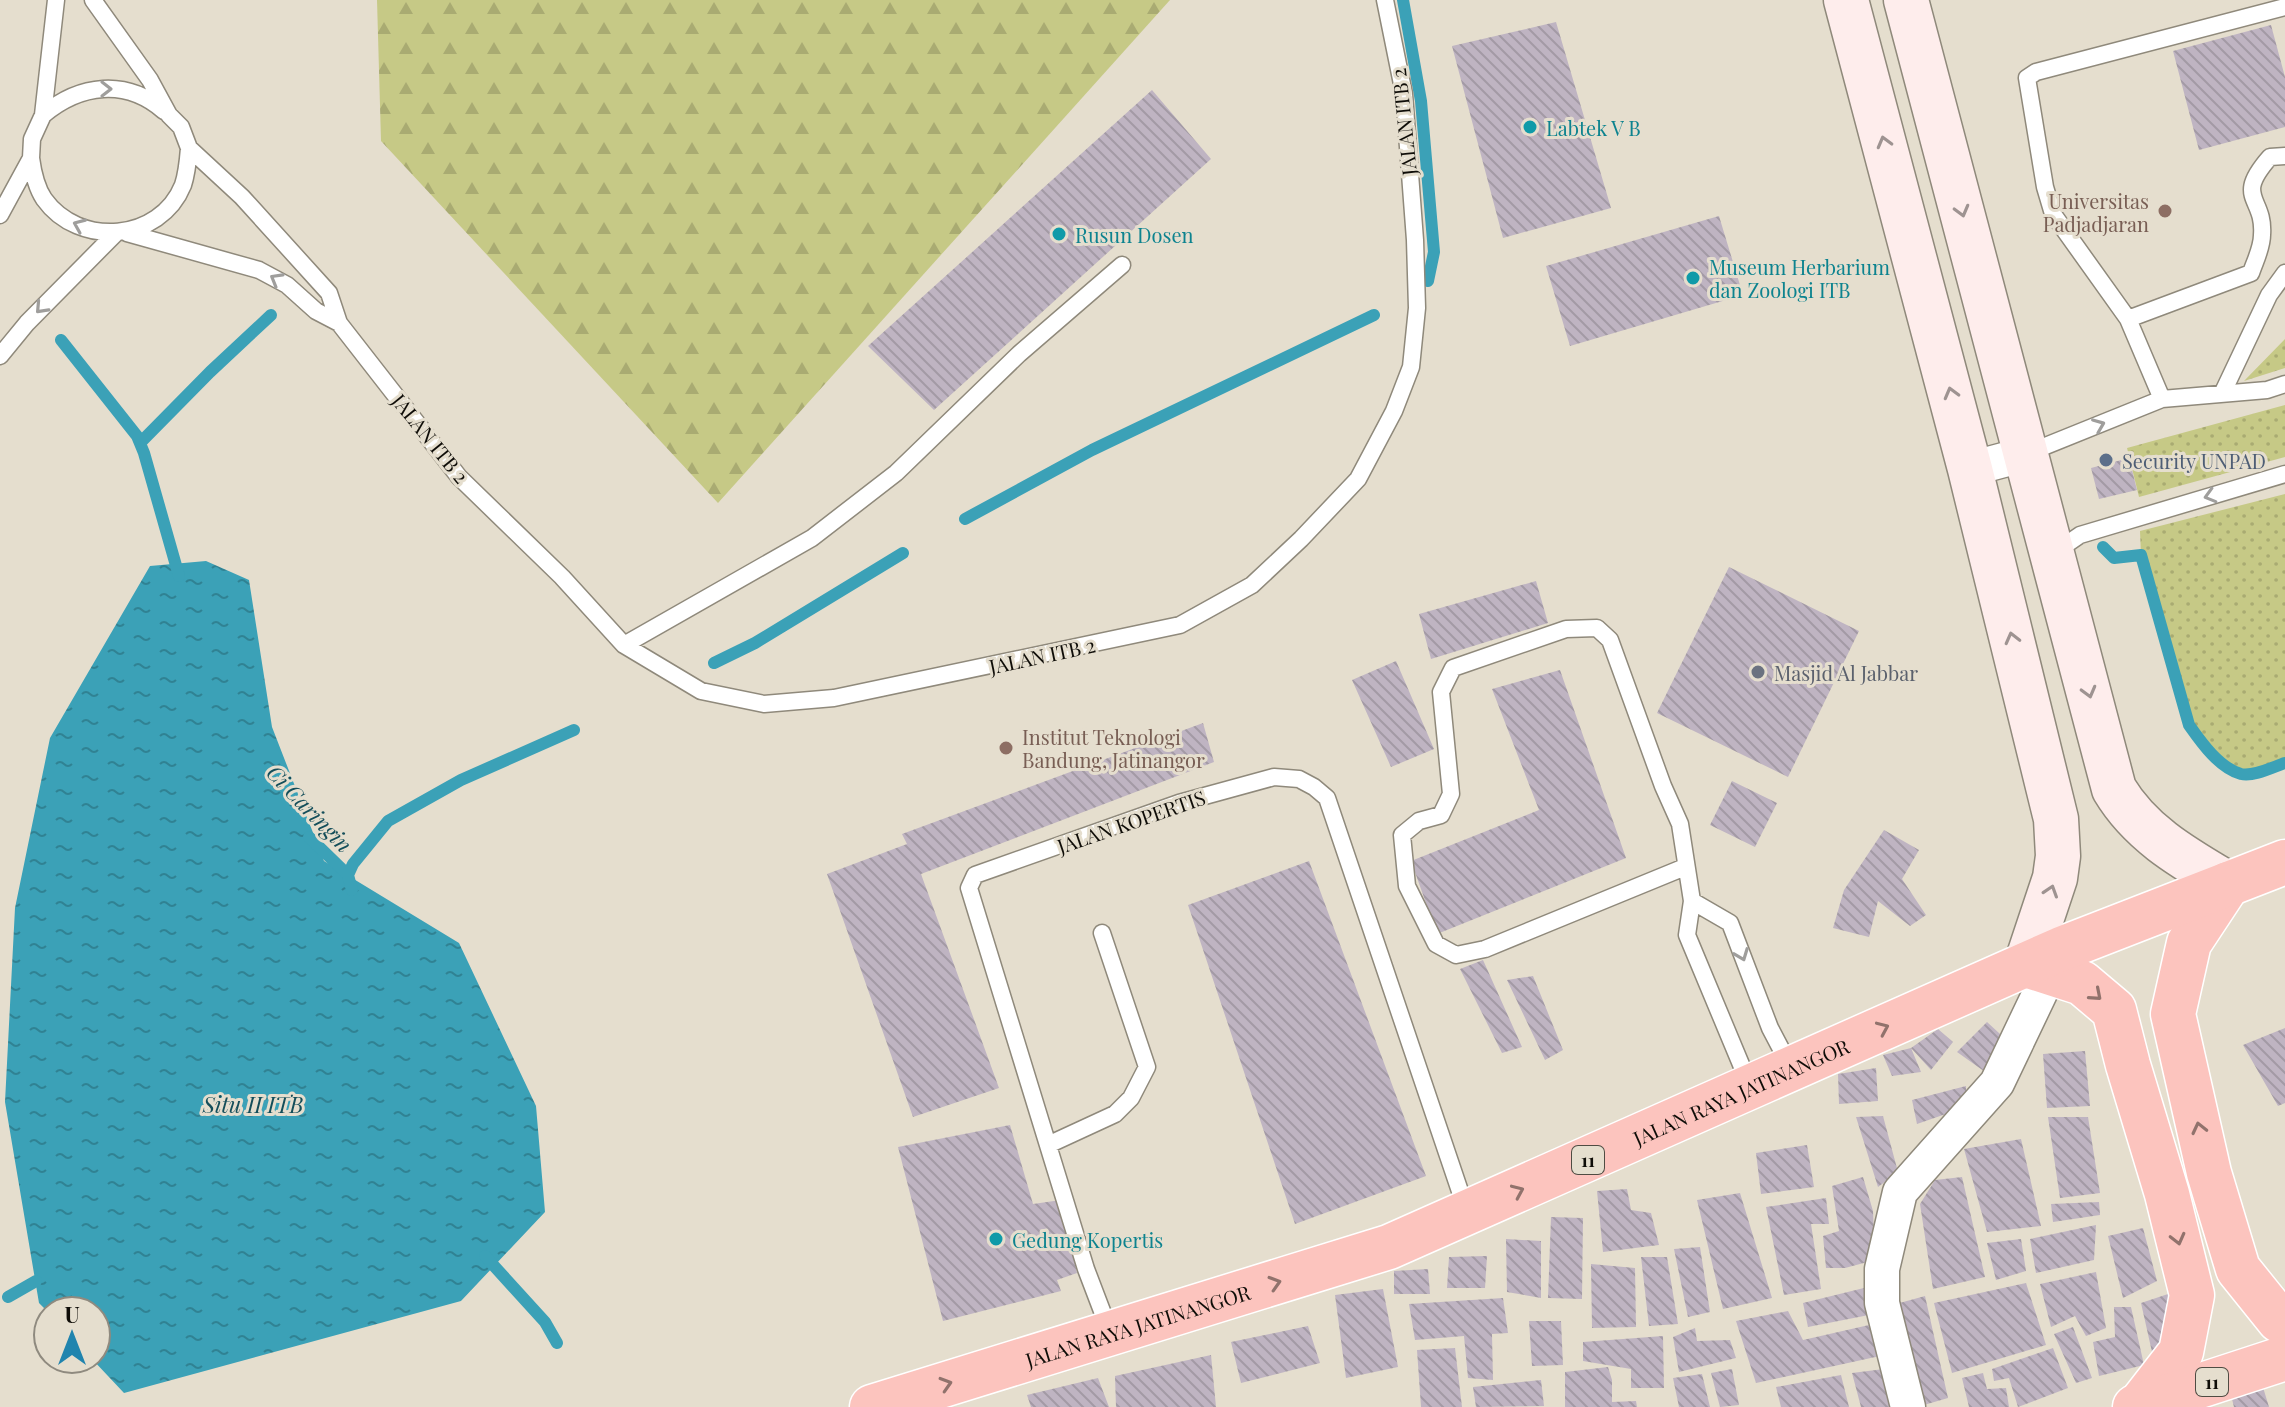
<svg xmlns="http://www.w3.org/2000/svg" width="2285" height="1407" viewBox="0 0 2285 1407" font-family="'Playfair Display',serif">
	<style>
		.green { fill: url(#green-dots) }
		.forest { fill: url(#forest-firs) }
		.water { fill: url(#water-ripples) }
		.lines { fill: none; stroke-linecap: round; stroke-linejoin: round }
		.stream { stroke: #3ba1b7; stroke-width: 12 }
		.building { fill: url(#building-back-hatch) }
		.lane-casing { stroke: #8f897b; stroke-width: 19 }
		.street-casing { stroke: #8f897b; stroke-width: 37 }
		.secondary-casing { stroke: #8f897b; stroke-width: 47 }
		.highway-casing { stroke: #fff; stroke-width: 47 }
		.lane { stroke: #fff; stroke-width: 16 }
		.street { stroke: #fff; stroke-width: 34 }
		.secondary { stroke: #feedec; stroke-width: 44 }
		.highway { stroke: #fcc4be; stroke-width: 44 }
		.oneway { stroke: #9f9e9c }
		.oneway2 { stroke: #9e9391 }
		.oneway3 { stroke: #91726c }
		.culture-dot { fill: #0f9aa8; stroke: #e5dece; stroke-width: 3 }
		.education-dot { fill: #8d6e63; stroke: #e5dece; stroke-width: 3 }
		.service-dot { fill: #5c6f8a; stroke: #e5dece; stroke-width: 3 }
		.worship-dot { fill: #6b7280; stroke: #e5dece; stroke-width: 3 }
		.labels { text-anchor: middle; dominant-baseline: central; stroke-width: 6; stroke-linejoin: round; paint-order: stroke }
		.shield { fill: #e5dece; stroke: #4f4c43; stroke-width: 2 }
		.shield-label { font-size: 18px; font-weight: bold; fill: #0f0d08 }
		.street-label { font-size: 20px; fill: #0f0d08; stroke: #e5dece }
		.culture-label { font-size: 20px; fill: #0d838f; stroke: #e5dece; text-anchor: start }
		.education-label { font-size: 20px; fill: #785e54; stroke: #e5dece; text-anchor: end }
		.service-label { font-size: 20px; fill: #4e5e75; stroke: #e5dece; text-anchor: start }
		.worship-label { font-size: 20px; fill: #5b616d; stroke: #e5dece; text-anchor: start }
		.water-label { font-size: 22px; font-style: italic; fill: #144e5a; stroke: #e5dece }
	</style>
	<defs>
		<pattern id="green-dots" width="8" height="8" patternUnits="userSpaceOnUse" patternTransform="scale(2)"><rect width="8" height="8" fill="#c6c986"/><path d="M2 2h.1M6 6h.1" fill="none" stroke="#a9ab72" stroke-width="1.8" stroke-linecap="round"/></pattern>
		<pattern id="forest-firs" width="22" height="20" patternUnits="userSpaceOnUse" patternTransform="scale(2)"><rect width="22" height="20" fill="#c6c986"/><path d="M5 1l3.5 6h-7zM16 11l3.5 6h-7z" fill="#a9ab72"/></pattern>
		<pattern id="water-ripples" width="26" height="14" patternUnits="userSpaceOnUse" patternTransform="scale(2)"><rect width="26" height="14" fill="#3ba1b7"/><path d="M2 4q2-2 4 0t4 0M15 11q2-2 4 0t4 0" fill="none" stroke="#308293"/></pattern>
		<pattern id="building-back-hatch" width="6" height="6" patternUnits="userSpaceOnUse" patternTransform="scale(2)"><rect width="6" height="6" fill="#bfb4c2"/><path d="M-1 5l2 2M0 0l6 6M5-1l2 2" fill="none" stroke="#a39aa5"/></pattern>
	</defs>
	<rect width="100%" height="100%" fill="#e5dece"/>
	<path class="green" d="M2285,339V368L2244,381Z
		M2285,405V457L2139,497L2127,448Z
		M2285,494V763L2261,772L2242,774L2220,762L2189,725L2141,555L2140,531Z"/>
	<path class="forest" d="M377,0H1170L718,503L381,141Z"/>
	<path class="water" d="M206,561L249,580L272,727L324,861L459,943L536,1106L545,1212L461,1301L124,1393L92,1359H96V1311L48,1312L39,1303L5,1102L15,908L50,738L150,566Z"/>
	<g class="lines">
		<path class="stream" d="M1403,0L1421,101L1434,252L1428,281
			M61,340L137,436L144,453L179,576
			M140,443L210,372L271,315
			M965,519L1092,450L1374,315
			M2103,547L2114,558L2141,555L2189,725C2201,742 2219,768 2241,774C2254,777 2273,767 2285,763
			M714,663L755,643L903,553
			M309,837L348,875L352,890
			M348,875L353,864L388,821L461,780L574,730
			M485,1256L545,1322L557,1343
			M8,1297L36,1281"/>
	</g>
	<path class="building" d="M1556,22L1611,208L1503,238L1452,46Z
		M2271,25L2285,77V127L2199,150L2173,51Z
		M1152,90L1211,159L934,410L868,346Z
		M1719,216L1743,295L1570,346L1546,266Z
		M2129,458L2137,490L2099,499L2091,468Z
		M1729,567L1859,631L1788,777L1657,713Z
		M1536,581L1548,623L1431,659L1419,614Z
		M1396,661L1434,749L1391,767L1352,680Z
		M1560,670L1626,858L1437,934L1411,861L1539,810L1492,689Z
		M1203,723L1214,762L921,874L999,1088L913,1117L827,874L907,844L902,834Z
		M1732,781L1777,803L1755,847L1710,825Z
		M1884,830L1919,850L1902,879L1926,915L1910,926L1878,901L1869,937L1833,928L1844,890Z
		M1309,861L1426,1176L1295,1224L1188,905Z
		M1483,960L1522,1047L1502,1053L1460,969Z
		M1533,976L1563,1050L1545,1060L1507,980Z
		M1987,1022L2012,1045L1988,1074L1957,1052Z
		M2285,1028V1103L2278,1106L2243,1045Z
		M1938,1029L1953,1042L1931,1070L1911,1048L1921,1072L1892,1076L1883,1055L1911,1048Z
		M2085,1051L2090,1106L2047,1108L2043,1054Z
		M1876,1068L1878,1101L1839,1104L1838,1074Z
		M1966,1086V1107L1917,1124L1912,1100Z
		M1883,1116L1898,1172L1878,1187L1856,1117Z
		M2048,1117H2088L2100,1193L2060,1198Z
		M1010,1125L1033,1204L1061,1200L1077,1273L1057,1280L1061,1291L943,1321L898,1147Z
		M2021,1139L2041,1226L1987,1232L1964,1149Z
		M1807,1145L1814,1187L1761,1194L1756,1153Z
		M1863,1177L1873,1211L1875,1260L1845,1268H1826L1823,1236L1839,1231L1832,1186Z
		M1962,1177L1985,1277L1933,1289L1920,1204L1935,1180Z
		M1627,1189L1631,1210L1651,1213L1659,1245L1603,1252L1597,1191Z
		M1740,1193L1772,1298L1723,1309L1697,1200Z
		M1826,1198L1829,1224H1811L1821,1289L1784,1295L1766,1207Z
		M2099,1202L2100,1215L2053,1222L2051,1204Z
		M1551,1217L1583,1218L1582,1299L1548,1298Z
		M2096,1225L2094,1260L2036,1273L2030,1239Z
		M2143,1228L2157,1281L2123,1298L2108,1236Z
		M1506,1239L1541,1241V1298L1507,1292Z
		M2021,1239L2026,1271L1996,1280L1987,1243Z
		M1700,1247L1710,1312L1688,1317L1674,1249Z
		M1487,1256L1485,1288H1447L1449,1257Z
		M1641,1257H1667L1678,1324L1649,1326Z
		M1591,1264L1635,1268L1636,1327L1592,1328Z
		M1428,1269L1430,1294H1394V1271Z
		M2096,1272L2106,1328L2086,1336L2075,1316L2051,1327L2040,1284Z
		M2026,1283L2046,1345L1952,1373L1934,1303Z
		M1868,1287L1874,1314L1808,1327L1803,1303Z
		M1383,1289L1398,1367L1346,1378L1335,1295Z
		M2174,1292L2165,1342L2152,1352L2141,1303Z
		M1925,1296L1948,1398L1917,1407L1896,1304Z
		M1503,1298L1508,1333L1492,1334L1493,1380L1468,1378L1464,1336L1415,1340L1409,1304Z
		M2114,1307H2131L2144,1365L2099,1376L2093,1342L2115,1337Z
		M1788,1311L1803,1340L1869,1325L1880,1356L1756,1383L1736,1321Z
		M1529,1321H1561L1563,1365L1532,1366Z
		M1308,1326L1320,1363L1241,1383L1231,1342Z
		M2073,1327L2092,1378L2076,1383L2054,1334Z
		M1695,1328L1697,1341L1730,1340L1736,1358L1679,1372L1673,1337Z
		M1663,1336L1664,1388H1631V1369L1583,1361V1342Z
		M1455,1348L1462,1407H1421L1417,1350Z
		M2053,1348L2068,1388L2018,1407L2009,1378L1994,1381L1992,1369Z
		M1211,1355L1216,1407H1116L1115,1376Z
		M1608,1367L1612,1380V1402L1636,1401L1637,1407H1565V1372Z
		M1732,1369L1739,1405L1720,1407L1711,1373Z
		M1884,1369L1894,1407H1861L1852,1373Z
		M1983,1373L1987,1389L2006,1388L2009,1407H1969L1962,1378Z
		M1702,1374L1710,1407H1679L1673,1378Z
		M1841,1375L1849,1407H1781L1776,1387Z
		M1098,1378L1109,1407H1031L1027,1395Z
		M1541,1380L1544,1406L1476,1407L1473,1387Z
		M2262,1384L2269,1407H2234L2231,1395Z"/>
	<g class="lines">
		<defs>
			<path id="lane" d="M93,0L150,80L169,115L181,127L189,148L242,197L329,293L339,323L459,477L562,577L624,645L701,691L764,704L834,698L1180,625L1252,585L1301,539L1358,479L1394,411L1411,367L1417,308L1415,240L1404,94L1385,0
				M43,115C80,84 126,78 164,111
				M31,158C33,173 36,187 44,199C79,248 160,242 183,185C187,173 188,161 189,148
				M0,215L31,158L32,139L43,115L56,0
				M127,233L259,270L287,285L316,311L339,323
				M2128,319L2251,273C2255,261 2262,248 2262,235C2265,196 2233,199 2270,157L2285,156
				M0,356L27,323L116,233
				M2223,392L2269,295L2285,273
				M2162,399L2128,319L2053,214L2045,187L2027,78L2036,72L2285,7
				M2028,453L2162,399L2267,390L2285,384
				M2057,557L2064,546L2080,535L2285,474
				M624,645L812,538L896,473L1019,354L1122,265
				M1685,867L1485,949L1456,955L1436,944L1407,886L1402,835L1419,821L1441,815L1451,794L1441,692L1453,668L1566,629L1597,628L1610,640L1663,786L1680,824L1692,901L1687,935L1750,1086
				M1692,901L1730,923L1770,1028L1791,1068
				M1050,1144L1115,1114L1131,1098L1147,1067L1102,933
				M1110,1332L1086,1269L969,888L975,875L1179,803L1274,777L1299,779L1314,787L1327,798L1466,1209"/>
			<path id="street" d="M1970,469L2026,454
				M1908,1407L1882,1303V1269L1900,1192L1997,1083L2059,953"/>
			<path id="secondary" d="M1846,0L1970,469L2056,819L2058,856L2055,878L2026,965
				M1906,0L2114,789C2141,834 2184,858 2228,884"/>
			<g id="highway">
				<path d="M2228,884L2189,943L2173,1014L2209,1173L2238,1269L2279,1320L2285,1322"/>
				<path d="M2026,965L2082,983L2114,1010L2128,1065L2167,1194L2192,1295L2181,1352L2139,1406"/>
				<path id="s1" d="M872,1407L1389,1247L2061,949L2285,862"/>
				<path d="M2135,1407L2285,1358"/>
			</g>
		</defs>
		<use href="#lane" class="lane-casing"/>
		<use href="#street" class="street-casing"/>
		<use href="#secondary" class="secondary-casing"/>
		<use href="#highway" class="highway-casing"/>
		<use href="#lane" class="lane"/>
		<use href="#street" class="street"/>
		<use href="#secondary" class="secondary"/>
		<use href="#highway" class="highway"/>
	</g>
	<defs><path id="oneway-chevron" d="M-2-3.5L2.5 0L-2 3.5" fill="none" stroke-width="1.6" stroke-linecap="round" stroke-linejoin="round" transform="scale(2)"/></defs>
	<g class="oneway">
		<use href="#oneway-chevron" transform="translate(106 89)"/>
		<use href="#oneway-chevron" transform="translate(79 225) rotate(-157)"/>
		<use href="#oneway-chevron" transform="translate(276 279) rotate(-150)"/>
		<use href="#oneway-chevron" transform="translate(41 308) rotate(133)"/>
		<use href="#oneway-chevron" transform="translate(2099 425) rotate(-22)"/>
		<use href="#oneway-chevron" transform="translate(2210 496) rotate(164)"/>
		<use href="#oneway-chevron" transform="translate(1742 955) rotate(69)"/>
	</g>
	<g class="oneway2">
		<use href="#oneway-chevron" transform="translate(1884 142) rotate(-105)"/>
		<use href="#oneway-chevron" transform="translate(1962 211) rotate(75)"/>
		<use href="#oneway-chevron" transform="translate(1951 393) rotate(-105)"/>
		<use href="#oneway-chevron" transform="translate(2012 638) rotate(-104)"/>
		<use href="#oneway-chevron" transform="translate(2089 692) rotate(75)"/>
		<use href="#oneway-chevron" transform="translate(2051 891) rotate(-72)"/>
	</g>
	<g class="oneway3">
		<use href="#oneway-chevron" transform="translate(2096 995) rotate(41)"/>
		<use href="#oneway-chevron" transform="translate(1883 1028) rotate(-24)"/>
		<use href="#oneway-chevron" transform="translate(2199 1128) rotate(-103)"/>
		<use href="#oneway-chevron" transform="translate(1518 1191) rotate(-24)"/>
		<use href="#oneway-chevron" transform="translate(2178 1239) rotate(76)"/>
		<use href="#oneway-chevron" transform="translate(1275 1283) rotate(-17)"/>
		<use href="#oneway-chevron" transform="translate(946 1384) rotate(-17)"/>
	</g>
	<g class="culture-dot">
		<circle cx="1530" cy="127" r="8"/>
		<circle cx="1059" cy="234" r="8"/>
		<circle cx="1693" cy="278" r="8"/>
		<circle cx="996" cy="1239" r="8"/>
	</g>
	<g class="education-dot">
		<circle cx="2165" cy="211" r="8"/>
		<circle cx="1006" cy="748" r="8"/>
	</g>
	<circle class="service-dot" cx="2106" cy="460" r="8"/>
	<circle class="worship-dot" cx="1758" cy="672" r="8"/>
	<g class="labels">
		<g class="shield">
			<rect x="1572" y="1146" width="32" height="28" rx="6"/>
			<rect x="2196" y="1368" width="32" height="28" rx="6"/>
		</g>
		<g class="shield-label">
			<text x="1588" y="1160">11</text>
			<text x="2212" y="1382">11</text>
		</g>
		<g class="street-label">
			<text transform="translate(1403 122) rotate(-96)">JALAN ITB 2</text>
			<text transform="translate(431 438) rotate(51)">JALAN ITB 2</text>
			<text transform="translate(1042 655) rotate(-12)">JALAN ITB 2</text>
			<text transform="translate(1131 821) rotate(-19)">JALAN KOPERTIS</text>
			<text stroke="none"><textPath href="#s1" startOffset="926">JALAN RAYA JATINANGOR</textPath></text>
			<text stroke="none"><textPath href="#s1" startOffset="278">JALAN RAYA JATINANGOR</textPath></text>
		</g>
		<g class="culture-label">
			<text x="1546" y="127">Labtek V B</text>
			<text x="1075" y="234">Rusun Dosen</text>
			<text x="1709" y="266">Museum Herbarium<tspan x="1709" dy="23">dan Zoologi ITB</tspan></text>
			<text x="1012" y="1239">Gedung Kopertis</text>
		</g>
		<g class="education-label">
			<text x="2149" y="200">Universitas<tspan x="2149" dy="23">Padjadjaran</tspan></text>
			<text x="1022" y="736" text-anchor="start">Institut Teknologi<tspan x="1022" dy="23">Bandung, Jatinangor</tspan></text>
		</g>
		<g class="service-label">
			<text x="2122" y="460">Security UNPAD</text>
		</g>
		<g class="worship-label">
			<text x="1774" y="672">Masjid Al Jabbar</text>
		</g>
		<g class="water-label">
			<text transform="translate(310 808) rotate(46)">Ci Caringin</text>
			<text x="253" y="1104">Situ II ITB</text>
		</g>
	</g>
	<g transform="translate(72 1335)"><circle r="38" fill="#e5dece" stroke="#8f8a7f" stroke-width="2"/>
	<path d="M0-6L14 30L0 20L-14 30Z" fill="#2084ae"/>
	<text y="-12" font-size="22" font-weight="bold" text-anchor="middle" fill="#0f0d08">U</text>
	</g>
</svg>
